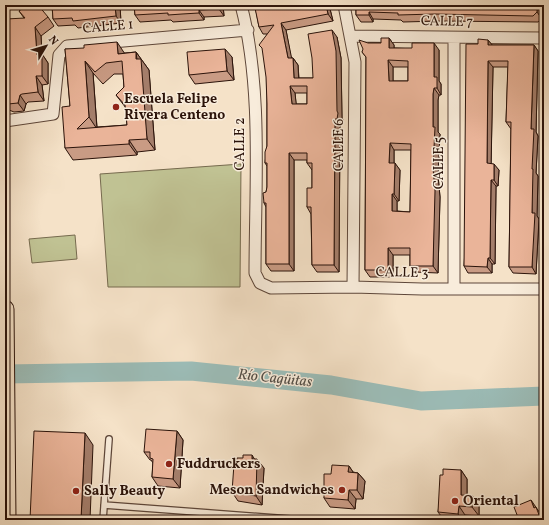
<svg xmlns="http://www.w3.org/2000/svg" width="549" height="525" viewBox="0 0 549 525" font-family="Vollkorn,serif">
	<style>
		.green { fill: #c0c293; stroke: #766a4e }
		.lines { fill: none; stroke-linecap: round; stroke-linejoin: round }
		.river { stroke: #9cbdb8; stroke-width: 19 }
		.service-casing { stroke: #5e473a; stroke-width: 8 }
		.minor-casing { stroke: #5e473a; stroke-width: 13 }
		.primary-casing { stroke: #2b130a; stroke-width: 19 }
		.service { stroke: #f8ecdb; stroke-width: 5.5 }
		.minor { stroke: #f8ecdb; stroke-width: 11 }
		.primary { stroke: #f5e2c8; stroke-width: 17 }
		.wall { fill: #c99b84; stroke: #2b130a; fill-rule: evenodd }
		.shaded-wall { fill: #a47e6b; stroke: #2b130a }
		.building { fill: #eab499; stroke: #2b130a; fill-rule: evenodd }
		.poi-dot { fill: #8f2418; stroke: #f8ecdb; stroke-width: 1.5 }
		.labels { text-anchor: middle; dominant-baseline: central; stroke-width: 3; stroke-linejoin: round; paint-order: stroke }
		.street-label { font-size: 14px; fill: #2b130a; stroke: #f8ecdb }
		.poi-label { font-size: 14px; font-weight: bold; fill: #2b130a; stroke: #f8ecdb; text-anchor: start }
		.water-label { font-size: 15px; font-style: italic; fill: #534e47; stroke: #f8ecdb }
	</style>
	<rect width="100%" height="100%" fill="#f5e2c8"/>
	<filter id="stains"><feTurbulence type="fractalNoise" baseFrequency=".005" numOctaves="4"/><feColorMatrix values="0 0 0 0 .2 0 0 0 0 .09 0 0 0 0 .02 0 0 0 .5 -.17"/></filter>
	<radialGradient id="worn" r=".72"><stop offset=".6" stop-color="#630" stop-opacity="0"/><stop offset="1" stop-color="#630" stop-opacity=".3"/></radialGradient>
	<path class="green" d="M241,164L240,287H108L100,174Z
		M75,235L77,259L32,263L29,239Z"/>
	<g class="lines">
		<path class="river" d="M5,374L191,371L331,385L421,401L544,396"/>
		<defs>
			<path id="service" d="M104,505L304,520
				M103,520L109,439"/>
			<path id="minor" d="M241,5C263,88 255,187 255,273L260,283L271,288L353,287L422,289H544
				M344,5L355,62L353,287
				M350,36L544,38
				M5,121L53,114L59,55L67,46L248,30
				M454,288V38"/>
			<path id="primary" d="M5,309L7,520"/>
		</defs>
		<use href="#service" class="service-casing"/>
		<use href="#minor" class="minor-casing"/>
		<use href="#primary" class="primary-casing"/>
		<use href="#service" class="service"/>
		<use href="#minor" class="minor"/>
		<use href="#primary" class="primary"/>
	</g>
	<path class="wall" d="M52,5H120L121,23L78,28L75,25L58,26L53,19Z
		M134,5H223L224,16L204,17V20L187,21L173,22L171,20L140,22L135,15Z
		M253,5H329L333,21L286,30L291,58H293L298,65L299,78H313L337,37L341,58L342,118L343,120L341,126H340L339,272H317L312,265L311,214L307,207L312,188V170L307,163V160H294V271H271L266,264V207L264,203L267,187V166L265,163L267,146V34H263L259,27L256,11L254,8ZM295,93H307V104H296Z
		M356,5H542V19L538,22L440,21L403,22L401,20L373,19V22H361L356,15Z
		M19,11L48,17L54,26L41,36L42,54L48,63V84L42,85L44,101L28,102L26,104L24,111L14,112L9,110L5,106V25L24,18Z
		M389,38L394,45V48L439,50V81L441,84V95H439L438,100V132L440,134L438,175L440,197L438,273L415,272L410,266V255H393V277H370L365,270L366,57L362,52L368,43H381ZM393,67H408V81H393ZM394,150H411L410,212L397,211V201H399L400,170L394,163Z
		M488,40L492,45H534L538,51L536,132L538,136L536,173L538,176L537,216L539,219L536,274L513,273L509,267L511,129L506,122L508,67H493L491,163L499,170L498,186H496L495,264H492V273H468L464,266L478,44Z
		M65,49L125,53L136,52L149,70L155,150L137,152V155L73,160L65,148L70,106ZM93,73L103,84L114,74H123L124,87L116,95L126,108L127,125L97,127Z
		M232,57L234,80L195,84L189,75Z
		M177,431L183,440L180,488L158,486L152,477L153,463L151,460H150L144,452Z
		M255,459L264,468L262,505L238,501L232,492Z
		M349,466L353,472L358,473L365,481L363,499H356L355,509L330,507L324,498L331,474Z
		M461,470L467,479V496H473L479,505V516L465,515L464,520H444L438,512L443,475Z"/>
	<path class="shaded-wall" d="M115,5H120L121,23L116,16Z
		M218,5H223L224,16L219,9Z
		M326,5H329L333,21L328,14Z
		M537,5H542V19L537,12Z
		M199,10L204,17V20L199,13Z
		M369,12L373,19V22L369,15Z
		M281,23L286,30L293,65L288,58Z
		M35,27L41,36L42,54L48,63V84L42,76L37,55Z
		M332,30L337,37L341,58L342,118L343,120L341,126L337,119Z
		M389,38L394,45V54L389,48Z
		M488,40L493,46L488,45Z
		M117,42L125,54H118Z
		M434,43L439,50V81L441,84V95L437,88L434,77Z
		M534,45L538,51L536,132L538,136L536,173L538,176L537,216L539,219L536,274L532,267V213L531,129Z
		M225,49L232,57L234,80L227,71Z
		M136,52L149,70L155,150L147,139Z
		M293,58L298,65L299,85L294,78Z
		M388,60L393,67V88L389,81Z
		M85,61L93,73L97,129L89,117Z
		M488,61L493,67L491,170L487,163Z
		M36,76L42,85L44,101L38,92Z
		M290,86L295,93L297,111L292,104Z
		M434,88L439,95L438,100V132L440,134L438,175L440,197L438,273L433,266V94Z
		M20,95L26,104L24,111L18,103Z
		M335,119L340,126L339,272L334,265Z
		M129,140L137,152V155L129,144Z
		M390,143L394,150V170L389,163Z
		M289,153L294,160V271L289,264Z
		M395,163L400,170L399,201L394,194Z
		M494,164L499,170L498,186L494,180Z
		M491,180L496,186L495,264L490,258Z
		M392,194L397,201V218L392,211Z
		M388,248L393,255V277L388,270Z
		M488,258L492,264V273L487,267Z
		M177,431L183,440L180,488L173,479Z
		M85,433L93,445L90,520H81Z
		M252,455L257,463V459L264,468L262,505L256,496L252,459Z
		M349,466L355,475L348,472Z
		M461,470L467,479V504L461,495Z
		M358,473L365,481L363,499L357,490Z
		M349,490L356,499L355,509L348,500Z
		M473,496L479,505V516L472,507Z
		M531,500L542,516L543,520H541L534,508Z
		M459,506L465,515L464,520H463L458,514Z"/>
	<path class="building" d="M27,5H38L48,17L35,27L37,55L42,54V76H36L38,92L22,94L20,95L18,103L8,104L5,102V25H6V19L25,18L19,11Z
		M52,5H115L116,16L73,21L72,18L53,19Z
		M134,5H218L219,9L199,10V13L182,14L168,15V13L135,15Z
		M253,5H326L328,14L281,23L288,58H293L294,78H313L312,58L308,34L332,30L336,51L337,111L338,113L337,119H335L334,265H312L311,207H307V188H312V163H307V153H289V264H266V203H264L263,193L266,192L267,187V163H265V152L267,146V104L266,77L262,48L259,45L274,25L259,27L255,8H254ZM290,86H307V104H292Z
		M356,5H537V12L533,16L435,14L398,15V13L369,12V15H356Z
		M381,38H389V48H412V43H434V77H437V88H434L433,94V127H435L433,168L435,191L433,266H410V248H388V270H365L366,57L362,52L363,49L359,40L368,43H381ZM388,60L408,61V81H389ZM390,143L411,144L410,212L392,211V194H394L395,163H389Z
		M478,39L488,40V45H534L531,129H534L532,169H533L532,213H535L532,267H509L511,122H506L508,61H488L487,163L494,164V180H491L490,258H488L487,267L464,266L466,44H478Z
		M117,42L118,54L136,52V59H141L147,139L129,140V144L65,148L62,107L70,106L65,49L84,48V45ZM85,61L95,72L106,63L122,61L124,87L116,95L125,105L127,125L77,129L89,117Z
		M225,49L227,71L189,75L187,52Z
		M146,429L177,431L173,479L152,477L153,459L150,458V452H144Z
		M34,431L85,433L81,520H30Z
		M243,455H252V459H257L256,496L232,492L234,464L236,465L237,458H243Z
		M332,465L349,466L348,472L358,473L357,490H349L348,500L324,498V474H331Z
		M443,469L461,470V495L473,496L472,507L459,506L458,514L438,512L440,475H443Z
		M531,500L534,508L536,507L541,520H519L514,507Z"/>
	<g class="poi-dot">
		<circle cx="116" cy="107" r="4"/>
		<circle cx="169" cy="464" r="4"/>
		<circle cx="342" cy="490" r="4"/>
		<circle cx="76" cy="491" r="4"/>
		<circle cx="455" cy="501" r="4"/>
	</g>
	<g class="labels">
		<g class="street-label">
			<text transform="translate(447 22) rotate(1)">CALLE 7</text>
			<text transform="translate(108 27) rotate(-5)">CALLE 1</text>
			<text transform="translate(240 144) rotate(-90)">CALLE 2</text>
			<text transform="translate(339 145) rotate(-90)">CALLE 6</text>
			<text transform="translate(439 163) rotate(-90)">CALLE 5</text>
			<text transform="translate(402 273) rotate(1)">CALLE 3</text>
		</g>
		<g class="poi-label">
			<text x="124" y="99">Escuela Felipe<tspan x="124" dy="16">Rivera Centeno</tspan></text>
			<text x="177" y="464">Fuddruckers</text>
			<text x="334" y="490" text-anchor="end">Meson Sandwiches</text>
			<text x="84" y="491">Sally Beauty</text>
			<text x="463" y="501">Oriental</text>
		</g>
		<g class="water-label">
			<text transform="translate(275 379) rotate(6)">Río Cagüitas</text>
		</g>
	</g>
	<rect width="549" height="525" fill="none" stroke="#f5e2c8" stroke-width="20"/>
	<rect x="6" y="6" width="537" height="513" fill="none" stroke="#2b130a" stroke-width="2"/>
	<rect x="10" y="10" width="529" height="505" fill="none" stroke="#2b130a"/>
	<g transform="translate(46 46) rotate(52)" stroke="#f8ecdb" stroke-width="3" paint-order="stroke">
	<path d="M0-3L7 15L0 10L-7 15Z" fill="#2b130a"/>
	<text y="-6" font-size="11" font-weight="bold" text-anchor="middle" fill="#2b130a">N</text>
	</g>
	<rect width="100%" height="100%" filter="url(#stains)"/>
	<rect width="100%" height="100%" fill="url(#worn)"/>
</svg>
